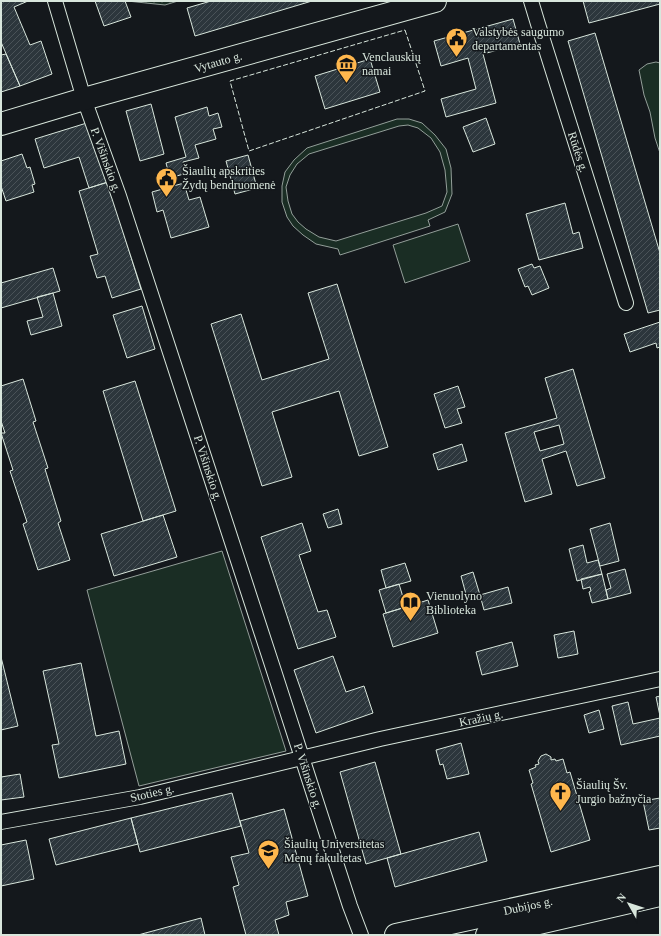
<svg xmlns="http://www.w3.org/2000/svg" width="661" height="936" viewBox="0 0 661 936" font-family="Georgia,serif">
	<style>
		.grass { fill: url(#grass-dots); stroke: #939e99 }
		.green { fill: #1a2d24; stroke: #939e99; fill-rule: evenodd }
		.building { fill: url(#building-hatch); stroke: #d8e6dc; fill-rule: evenodd }
		.lines { fill: none; stroke-linecap: round; stroke-linejoin: round }
		.minor-casing { stroke: #d8e6dc; stroke-width: 16 }
		.primary-casing { stroke: #d8e6dc; stroke-width: 24 }
		.trunk-casing { stroke: #d8e6dc; stroke-width: 24 }
		.minor { stroke: #14181c; stroke-width: 14 }
		.primary { stroke: #14181c; stroke-width: 22 }
		.trunk { stroke: #14181c; stroke-width: 22 }
		.fence { stroke: #d8e6dc; stroke-width: 1; stroke-dasharray: 5 2; stroke-linecap: butt }
		.labels { text-anchor: middle; dominant-baseline: central; stroke-width: 3; stroke-linejoin: round; paint-order: stroke }
		.poi-label { font-size: 12px; fill: #d8e6dc; stroke: #14181c; text-anchor: start }
		.street-label { font-size: 12px; fill: #d8e6dc; stroke: #14181c }
	</style>
	<defs>
		<pattern id="grass-dots" width="8" height="8" patternUnits="userSpaceOnUse"><rect width="8" height="8" fill="#1a2d24"/><path d="M2 2h.1M6 6h.1" fill="none" stroke="#3b4b43" stroke-width="1.8" stroke-linecap="round"/></pattern>
		<pattern id="building-hatch" width="6" height="6" patternUnits="userSpaceOnUse"><rect width="6" height="6" fill="#2c363c"/><path d="M-1 1l2-2M0 6l6-6M5 7l2-2" fill="none" stroke="#4a5358"/></pattern>
	</defs>
	<rect width="100%" height="100%" fill="#14181c"/>
	<path class="grass" d="M127,1H178L165,5Z"/>
	<path class="green" d="M656,62L660,63V153L655,138L650,112L644,95L639,70L647,64Z
		M397,119H409L422,123L435,135L446,149L451,168L452,194L445,212L428,220L430,226L340,255L338,249L316,244L303,235L293,226L287,217L282,202V186L285,172L294,160L307,148ZM408,125L418,128L431,138L440,152L445,170L447,192L442,206L426,213L336,241L319,237L306,229L298,222L292,214L288,201L286,187L290,175L297,164L309,154L399,126Z
		M458,224L470,261L405,283L393,245Z
		M222,551L286,751L139,786L87,590Z"/>
	<path class="building" d="M1,1H28L14,7L30,45L41,41L52,74L20,86L1,42Z
		M95,1H125L131,17L104,26Z
		M211,1H312L195,36L187,8Z
		M583,1H660V4L589,23Z
		M513,19L520,44L483,54L496,103L446,117L441,99L476,89L468,58L441,66L434,41Z
		M595,33L660,253V310L648,313L568,41Z
		M6,54L20,86L1,92V55Z
		M370,59L380,92L325,109L315,76Z
		M151,104L164,154L140,161L126,111Z
		M207,107L209,116L218,113L222,127L213,129L216,139L195,145L199,158L183,162L187,173L170,178L166,163L186,157L175,117Z
		M486,118L495,144L473,152L463,127Z
		M90,122L108,182L89,188L79,157L44,168L35,139Z
		M22,154L27,168L30,167L35,184L32,185L34,192L6,201L1,186V161Z
		M248,155L257,188L235,194L226,161Z
		M108,182L141,289L112,298L105,276L97,278L90,256L98,254L79,191Z
		M184,183L189,200L200,197L209,227L171,238L163,210L157,212L152,192Z
		M565,203L573,234L579,232L583,248L539,260L526,214Z
		M532,264L534,268L540,266L549,288L532,295L528,286L525,287L518,269Z
		M53,268L60,291L1,308V283Z
		M337,284L388,447L359,456L339,391L272,412L292,477L262,486L211,324L241,314L262,380L329,359L308,293Z
		M53,293L62,326L31,335L27,321L43,317L37,297Z
		M142,306L155,349L127,358L113,315Z
		M660,322V347L657,348L656,343L630,352L624,334Z
		M573,369L605,478L577,486L566,451L542,459L552,494L525,502L505,433L557,418L545,378ZM559,425L564,444L540,451L534,432Z
		M23,379L36,421L33,422L48,468L45,469L61,521L58,523L70,560L38,570L23,524L27,522L10,471L13,470L1,433H5L1,421V386Z
		M135,381L176,511L143,521L103,391Z
		M458,386L465,407L457,409L462,423L445,428L434,394Z
		M462,444L467,461L438,470L433,454Z
		M338,509L342,524L328,528L323,514Z
		M163,515L177,557L114,576L101,534Z
		M302,523L311,551L299,555L318,612L327,610L336,637L298,649L261,537Z
		M610,523L619,561L600,566L590,529Z
		M583,545L587,563L598,560L602,574L577,581L569,549Z
		M405,563L411,581L386,588L381,570Z
		M625,569L631,593L608,599L606,590L611,588L607,574Z
		M473,572L480,595L467,598L461,576Z
		M602,574L608,599L592,603L589,592L591,591L590,587L583,589L581,579Z
		M399,584L406,607L386,613L379,590Z
		M508,587L512,603L484,610L480,595Z
		M428,600L438,633L393,647L383,614Z
		M574,631L578,654L558,658L554,635Z
		M512,642L518,666L482,675L476,652Z
		M333,656L346,692L364,686L373,713L316,733L294,670Z
		M1,657L18,726L1,730Z
		M81,663L96,736L119,731L126,764L59,778L52,745L59,744L43,671Z
		M660,696V716L656,697Z
		M628,702L633,724L660,718V736L621,745L612,706Z
		M599,710L604,729L589,733L584,715Z
		M461,743L469,774L447,779L443,764L440,765L436,750Z
		M546,754L551,757V760L555,759L556,761L563,759L567,773L570,772L590,840L551,852L531,784L533,783L529,770L536,767L535,765L539,764L538,761L541,756Z
		M375,762L401,854L366,864L340,772Z
		M20,774L24,797L1,800V777Z
		M232,793L241,826L140,852L131,818Z
		M660,798V828L649,830L643,801Z
		M284,809L308,896L286,902L289,915L275,920L279,935H246L233,887L239,885L231,857L249,853L240,821Z
		M131,818L138,844L56,865L49,839Z
		M479,832L487,861L395,887L387,858Z
		M26,840L34,879L1,886V845Z
		M201,918L205,935H138Z"/>
	<g class="lines">
		<defs>
			<path id="minor" d="M55,1L84,99L119,196L274,671L350,906L361,935
				M531,1L538,24L626,303
				M1,822L140,797L380,739L660,679"/>
			<path id="primary" d="M396,935L660,877
				M487,935L660,895"/>
			<path id="trunk" d="M1,124L84,99L435,1"/>
		</defs>
		<use href="#minor" class="minor-casing"/>
		<use href="#primary" class="primary-casing"/>
		<use href="#trunk" class="trunk-casing"/>
		<use href="#minor" class="minor"/>
		<use href="#primary" class="primary"/>
		<use href="#trunk" class="trunk"/>
		<path class="fence" d="M405,30L425,91L249,151L230,81Z"/>
	</g>
	<defs>
		<symbol id="civic-pin" viewBox="-11 -11 22 30"><path d="M0 17L-7.5 6A9.5 9.5 0 1 1 7.5 6Z" fill="#ffb74d" stroke="#14181c"/><path d="M-.6-6.5H3V-4.5H.6V-3L4-1V1h2V6H-6V1h2V-1L-.6-3ZM-1.2 2.5V6h2.4V2.5Z" fill="#111"/></symbol>
		<symbol id="museum-pin" viewBox="-11 -11 22 30"><path d="M0 17L-7.5 6A9.5 9.5 0 1 1 7.5 6Z" fill="#ffb74d" stroke="#14181c"/><path d="M0-6L6-3V-2H-6V-3ZM-5-1h2V3h-2ZM-1-1h2V3h-2ZM3-1h2V3H3ZM-6 4H6V6H-6Z" fill="#111"/></symbol>
		<symbol id="library-pin" viewBox="-11 -11 22 30"><path d="M0 17L-7.5 6A9.5 9.5 0 1 1 7.5 6Z" fill="#ffb74d" stroke="#14181c"/><path d="M-6-4Q-3-5.5-.7-3.5V5Q-3 3-6 4ZM6-4Q3-5.5 .7-3.5V5Q3 3 6 4Z" fill="#111"/></symbol>
		<symbol id="church-pin" viewBox="-11 -11 22 30"><path d="M0 17L-7.5 6A9.5 9.5 0 1 1 7.5 6Z" fill="#ffb74d" stroke="#14181c"/><path d="M-1.2-6h2.4v3.5h3.3v2.4h-3.3V6h-2.4V-.1h-3.3v-2.4h3.3Z" fill="#111"/></symbol>
		<symbol id="university-pin" viewBox="-11 -11 22 30"><path d="M0 17L-7.5 6A9.5 9.5 0 1 1 7.5 6Z" fill="#ffb74d" stroke="#14181c"/><path d="M0-5L7-2L0 1L-7-2ZM-4 1L0 2.5L4 1V4Q0 6-4 4Z" fill="#111"/></symbol>
	</defs>
	<g fill-rule="evenodd">
		<use href="#civic-pin" x="444" y="26" width="25" height="34"/>
		<use href="#museum-pin" x="334" y="52" width="25" height="34"/>
		<use href="#civic-pin" x="154" y="166" width="25" height="34"/>
		<use href="#library-pin" x="398" y="590" width="25" height="34"/>
		<use href="#church-pin" x="548" y="780" width="25" height="34"/>
		<use href="#university-pin" x="256" y="838" width="25" height="34"/>
	</g>
	<g class="labels">
		<g class="poi-label">
			<text x="472" y="32">Valstybės saugumo<tspan x="472" dy="14">departamentas</tspan></text>
			<text x="362" y="57">Venclauskių<tspan x="362" dy="14">namai</tspan></text>
			<text x="182" y="171">Šiaulių apskrities<tspan x="182" dy="14">Žydų bendruomenė</tspan></text>
			<text x="426" y="596">Vienuolyno<tspan x="426" dy="14">Biblioteka</tspan></text>
			<text x="576" y="785">Šiaulių Šv.<tspan x="576" dy="14">Jurgio bažnyčia</tspan></text>
			<text x="284" y="844">Šiaulių Universitetas<tspan x="284" dy="14">Menų fakultetas</tspan></text>
		</g>
		<g class="street-label">
			<text transform="translate(218 62) rotate(-16)">Vytauto g.</text>
			<text transform="translate(578 152) rotate(72)">Rūdės g.</text>
			<text transform="translate(106 160) rotate(70)">P. Višinskio g.</text>
			<text transform="translate(208 468) rotate(72)">P. Višinskio g.</text>
			<text transform="translate(481 718) rotate(-12)">Kražių g.</text>
			<text transform="translate(308 776) rotate(72)">P. Višinskio g.</text>
			<text transform="translate(152 793) rotate(-13)">Stoties g.</text>
			<text transform="translate(528 906) rotate(-12)">Dubijos g.</text>
		</g>
	</g>
	<rect width="661" height="936" fill="none" stroke="#d8e6dc" stroke-width="4"/>
	<g transform="translate(629 904) rotate(309)" stroke="#14181c" stroke-width="3" paint-order="stroke">
	<path d="M0-3L7 15L0 10L-7 15Z" fill="#d8e6dc"/>
	<text y="-6" font-size="11" font-weight="bold" text-anchor="middle" fill="#d8e6dc">N</text>
	</g>
</svg>
